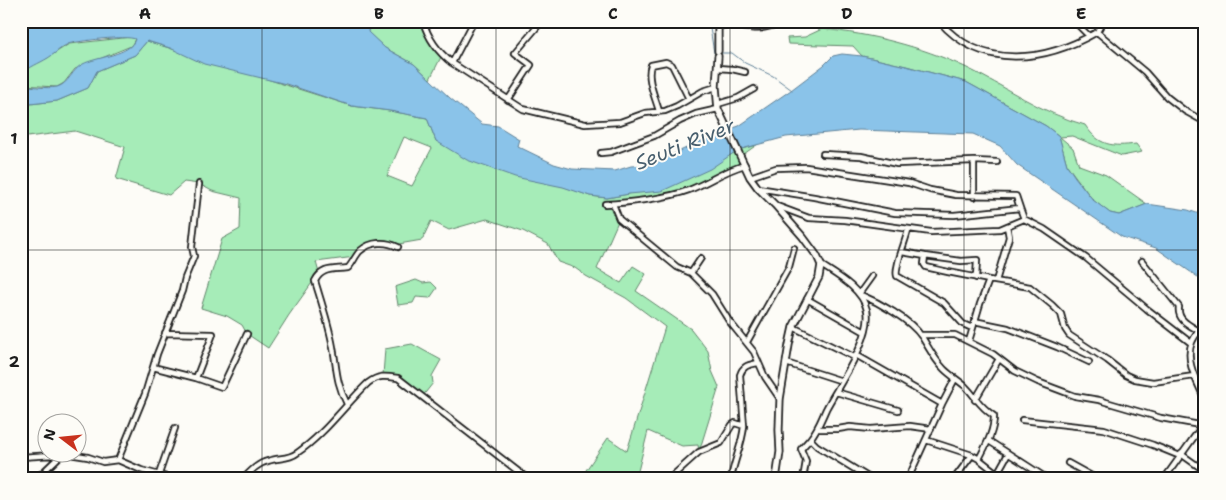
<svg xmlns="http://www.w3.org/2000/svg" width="1226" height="500" viewBox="0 0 1226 500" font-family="'Shantell Sans',sans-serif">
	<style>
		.green { fill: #a6ecb8; stroke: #61846a; fill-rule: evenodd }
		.water { fill: #8ac3e9; stroke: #5e8097 }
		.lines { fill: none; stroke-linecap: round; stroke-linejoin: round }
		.stream { stroke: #5e8097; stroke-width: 1 }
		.street-casing { stroke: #1c1c1c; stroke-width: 8 }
		.secondary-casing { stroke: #1c1c1c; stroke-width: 9 }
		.street { stroke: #fdfcf7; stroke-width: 4.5 }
		.secondary { stroke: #fdfcf7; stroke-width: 5.5 }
		.grid { fill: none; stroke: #1c1c1c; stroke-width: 1; stroke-opacity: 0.55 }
		.labels { text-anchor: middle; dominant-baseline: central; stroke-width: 4; stroke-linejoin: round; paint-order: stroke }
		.water-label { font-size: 20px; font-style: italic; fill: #485f6e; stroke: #fdfcf7 }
		.neatline { fill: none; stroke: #1c1c1c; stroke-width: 2 }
		.grid-label { font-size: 16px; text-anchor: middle; font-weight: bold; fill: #1c1c1c }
	</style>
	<rect width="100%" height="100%" fill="#fdfcf7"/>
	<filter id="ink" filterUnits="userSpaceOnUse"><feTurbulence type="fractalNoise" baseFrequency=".02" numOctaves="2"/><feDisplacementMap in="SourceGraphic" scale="10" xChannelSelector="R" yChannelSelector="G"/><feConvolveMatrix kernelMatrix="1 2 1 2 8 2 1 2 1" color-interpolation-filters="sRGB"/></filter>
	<g filter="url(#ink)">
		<path class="green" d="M371,21H423L442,55L430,79L414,64L385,48L367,32Z
			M822,29C871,34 920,46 965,67C1005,86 1041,113 1085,125C1099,146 1112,147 1136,144L1142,152L1122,156L1072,136L1060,137L1073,148L1079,165L1106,175L1147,204L1119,215L1110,213L1093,200L1075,176L1067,165L1059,136L1046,126L966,82L906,66L862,56L853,46L788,44L787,38L805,37Z
			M131,37L135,39L131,46L75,69L64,83L57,87L21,85V74L32,65L47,58L69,44Z
			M147,41L352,106L390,111L427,118L436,141L590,196L607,198L629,194L738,150L758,144L741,156L745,165L686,191L613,204L619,219L597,269L621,283L633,266L646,274L636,291L691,329L708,351L712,371L719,387L699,452L698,445L682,446L648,431L636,479H583L582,476L608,438L627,451L665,327L626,298L586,276L575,268L558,262L548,244L523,231L487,219L449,230L431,221L422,240L399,244L398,247L382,242L367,247L355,257L316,262L319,273L289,315L268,348L247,334L242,325L227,316L201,308L222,239L240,229L241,198L212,191L199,184L184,182L169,195L116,179L125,147L75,131L27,137L21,136V105L57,101L88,88L97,71L135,55ZM404,137L432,148L412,186L387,176Z
			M416,280L423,283L431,282L437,288L430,298L416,297L413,303L398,305L395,287Z
			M412,344L441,360L432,376L433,383L422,397L398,378L383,375L385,349Z"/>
		<path class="water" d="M21,21H343L354,25L357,21H371L368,32L385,48L414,64L450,98L482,124L498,126L519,139L517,146L554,164L572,169L615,171L631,166L650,165L712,136L739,126L791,90L824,65L833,56L842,54L862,56L906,66L966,82L1046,126L1059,136L1067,165L1075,177L1093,200L1110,213L1119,215L1147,204L1188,210L1205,216V282L1156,248L1122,237L1017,165L1000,146L973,134L859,130L786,137L738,150L710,169L662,191L629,194L607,198L590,196L563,187L515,177L467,160L436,141L427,118L390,111L352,106L286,84L204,64L170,48L147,41L135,55L97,71L88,88L57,101L21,105V85C32,86 46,89 57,87C69,84 72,69 83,64C96,57 131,55 135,39C127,35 77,41 68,44C61,47 55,54 48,58C38,64 31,66 21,74Z"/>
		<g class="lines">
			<path class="stream" d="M716,21L711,24L710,28L714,53H732L745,63L773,76L792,90
				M368,30L371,21"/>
			<defs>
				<path id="street" d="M423,21C428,38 438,52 452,63L523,109L585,124L620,122L645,113L665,111L677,106L703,91L716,87
					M939,21C982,71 1045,62 1097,32L1145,72L1167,97L1185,111L1205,122
					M1074,21L1089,36
					M1097,32L1103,21
					M452,63L474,21
					M718,68L732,69L745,72
					M508,100L531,65L515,53L537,27L534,21
					M718,104L738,98L754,89
					M659,111C655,97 646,78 651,65L666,62L672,65L689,99
					M601,153L611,152L654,136L680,121L696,114L718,109
					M823,154L861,156L897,164L974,161L997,162
					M750,177L776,168L806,167L909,183L930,190L956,195L1016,196L1020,208
					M758,188L814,197L895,213L954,215L1020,208L1024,219
					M974,197V161
					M605,204C628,203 668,198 689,190C710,182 723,171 745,165
					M613,204L619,219L677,267L691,273L712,294L729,321L754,352L765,377L780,399
					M777,206L809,218L845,220L931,232L1000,229L1024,219L1044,229L1086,258L1147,309L1191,343
					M908,230C906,240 894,268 897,276L944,303L963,324L972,328
					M902,252L925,256L924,264L926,267L948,272L989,280L980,304L969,341
					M925,256L961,261L977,260L976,278
					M1142,261L1179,307C1177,320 1189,325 1199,331
					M821,265C838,276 862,289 867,310C873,337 839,384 826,409C821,420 818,429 810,439L817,446L871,479
					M691,273L701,258
					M872,276L859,294C878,302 910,319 922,337C929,348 934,359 944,369C950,375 958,380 965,386C977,398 978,405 994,416C994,432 986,445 979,459L972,455
					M989,280L1030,287L1052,305L1061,314L1065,329L1069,335L1107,360L1126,375L1135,379L1153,382L1194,376
					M996,281L1009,237L1007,226
					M807,299L865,332
					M974,321L1008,328L1057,347L1089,362
					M1205,321C1201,328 1195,335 1192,342C1184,361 1198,383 1205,400
					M793,327L854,357
					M165,333L213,334L196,378
					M1198,333L1205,336
					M921,335H955L993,354L1015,371L1038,382L1075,396L1099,400L1161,418L1205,426
					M747,342L789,267L794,248
					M856,355L942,404
					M786,363L842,381
					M153,367L196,378L222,387L247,334
					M836,392L898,410
					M975,400L999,359
					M347,404C335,381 337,366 332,342C328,322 321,301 315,281C322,267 333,270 348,268C353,263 355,256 360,251C371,241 386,241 398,247
					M1022,420L1104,429L1153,445L1180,456
					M818,429H838L850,427L871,429L910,426L931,429
					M926,440L972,455L954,479
					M989,441L1048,479
					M1181,454L1205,471
					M21,457L69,454L88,457L103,462L118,460L141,470L167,477L168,479
					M979,459L998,474L1008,479
					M118,460L145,394L157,354L182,291L185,278L194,256L192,247L199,184
					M1068,463L1097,479
					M159,474L175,428
					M36,479L61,455
					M243,479C250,472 258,463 268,461C278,457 288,460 297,453C324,435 345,405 368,383C379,375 385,376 398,378L528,479
					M669,479L699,452L721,443L732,425L735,423L744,426L740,375C743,365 749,365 758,363
					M731,479C734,460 742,446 744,426
					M803,479L806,461L801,449L810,439
					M908,479L942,404L955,379
					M994,479L1008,454
					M1164,479L1202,426L1205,420"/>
				<path id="secondary" d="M718,51V27C729,20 741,28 754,28C764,29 775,24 785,21
					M718,56L716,87L718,109L750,177L758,188L775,205L803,237L817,256L821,265L819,277L793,327L789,345L780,399L779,430L780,452L776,479"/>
			</defs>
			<use href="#street" class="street-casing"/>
			<use href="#secondary" class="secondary-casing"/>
			<use href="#street" class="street"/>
			<use href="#secondary" class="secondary"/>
		</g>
	</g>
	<path class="grid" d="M262,21V479M496,21V479M730,21V479M964,21V479M21,250H1205"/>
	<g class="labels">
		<g class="water-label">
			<text transform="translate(685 144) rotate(-22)">Seuti River</text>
		</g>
	</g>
	<rect width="1226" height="500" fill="none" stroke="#fdfcf7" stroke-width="55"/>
	<g transform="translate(62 438) rotate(286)"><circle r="24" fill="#fdfcf7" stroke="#a3a29f"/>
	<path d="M0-4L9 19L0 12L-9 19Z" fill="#c8321e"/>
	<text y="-8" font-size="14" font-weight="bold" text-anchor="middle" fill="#1c1c1c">N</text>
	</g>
	<rect x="28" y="28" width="1170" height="444" class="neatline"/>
	<g class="grid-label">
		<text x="145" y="19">A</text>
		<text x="379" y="19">B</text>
		<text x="613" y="19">C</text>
		<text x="847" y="19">D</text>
		<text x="1081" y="19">E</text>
		<text x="14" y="144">1</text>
		<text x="14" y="367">2</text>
	</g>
</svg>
